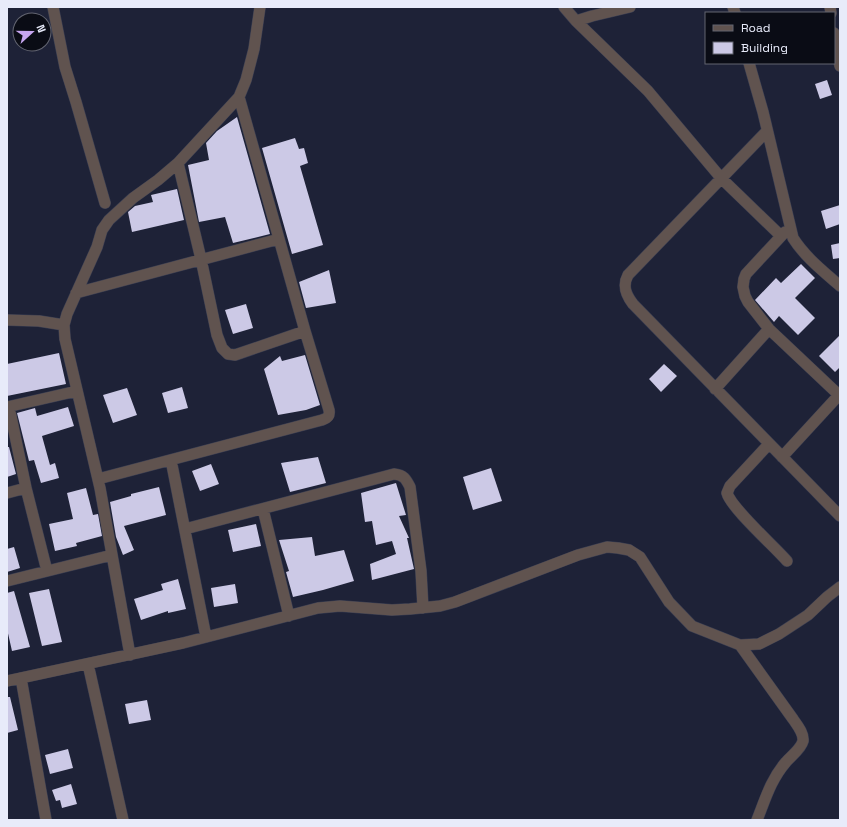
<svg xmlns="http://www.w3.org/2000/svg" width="847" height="827" viewBox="0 0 847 827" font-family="'Space Grotesk',sans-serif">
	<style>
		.building { fill: #ccc9e6 }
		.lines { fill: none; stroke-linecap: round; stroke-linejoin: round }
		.minor-casing { stroke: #3a3e52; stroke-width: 12 }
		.minor { stroke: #60534f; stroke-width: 11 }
	</style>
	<rect width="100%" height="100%" fill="#1e2237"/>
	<path class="building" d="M827,80L832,95L820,99L815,84Z
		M237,117L270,234L233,243L225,217L199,222L188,165L209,160L206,143L217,131Z
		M295,138L299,149L304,148L308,163L300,166L323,245L292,254L262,148Z
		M177,189L184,220L132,232L128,212L135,206L153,202L151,195Z
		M840,205V224L826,229L821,211Z
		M840,243V258L833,259L831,245Z
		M801,264L815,278L795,298L815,318L798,335L779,316L774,322L755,300L776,278L781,283Z
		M329,270L336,303L306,308L299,282Z
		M246,304L253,328L233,334L225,310Z
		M840,335V367L835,372L819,356Z
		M59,353L66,384L7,396V364Z
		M305,355L320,405L306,410L278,415L264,369L280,356L282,361Z
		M664,364L677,376L661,392L649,379Z
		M182,387L188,408L168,413L162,393Z
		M127,388L137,415L113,423L103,395Z
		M68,407L74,426L42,436L50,465L55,463L59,478L41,483L34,460L29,461L17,413L35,408L37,416Z
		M7,447H9L16,474L7,477Z
		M318,457L326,483L290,492L281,463Z
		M211,464L219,484L200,491L192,471Z
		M491,468L502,501L473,510L463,477Z
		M396,483L406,515L399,516L409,538H407L414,569L372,580L370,564L396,554L392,541L376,545L372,521L365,522L361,493Z
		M159,487L166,515L124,526L134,550L123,555L116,537L110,502L131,496V494Z
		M86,488L93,515L98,514L102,536L76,543L77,546L55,551L49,524L73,519L67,493Z
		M256,524L261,546L233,552L228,530Z
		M312,537L315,556L344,550L354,581L323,590L293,597L286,572L289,571L279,540Z
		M14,547L20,568L7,572V549Z
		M178,579L186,609L168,613V611L141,620L134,599L163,590L161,584Z
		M235,584L238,603L214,607L211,588Z
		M49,589L62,642L42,646L29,593Z
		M14,591L30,647L12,651L7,629V593Z
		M7,697H10L18,730L7,733Z
		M147,700L151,720L129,724L125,704Z
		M68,749L73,768L50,774L45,755Z
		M71,784L77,804L62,808L60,800L56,801L52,790Z"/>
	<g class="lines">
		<defs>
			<path id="minor" d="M53,7L65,67L76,102L105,203
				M564,7L576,21L592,16L630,7
				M733,7L735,13
				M830,7L831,13
				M576,21L648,91L721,178L781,236
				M834,33L840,66
				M749,63L763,112L793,238C805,257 823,271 840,286
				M767,131L628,275C622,286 626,295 633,304L840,516
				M178,163L201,259L217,335L222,348L228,354L235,355L305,331
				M785,232L746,274L744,279L743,287L745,296L748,302L769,329L840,396
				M76,293L279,239
				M7,320L39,321L64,325
				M715,389L769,329
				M7,407L77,391
				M9,407L26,488L47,571
				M769,444L730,486L727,493C731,508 775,547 787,561
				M782,457L839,395
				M171,460L206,637
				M98,479L322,420C328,418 330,416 329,410L305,331L239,97
				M7,493L26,488
				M263,509L289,616
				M185,529L394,474C404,475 406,479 410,487L421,571L423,608
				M7,581L112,555
				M740,645L793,719C797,725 804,733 803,741C801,749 791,756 786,762C771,779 765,800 757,820
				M130,655L100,488L65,339L64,325L67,314L97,247L102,230L109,220L133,198L158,180L178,163L239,97L246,80L254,49L260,7
				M88,664L123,820
				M21,678L46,820
				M7,681L183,643L318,608L340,606L392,610L410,609L440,606L455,602L578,555L607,547L618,548L629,550L640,557L669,602L692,626L740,645L759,644L779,634L808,615L827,597L840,587"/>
		</defs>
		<use href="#minor" class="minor-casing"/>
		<use href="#minor" class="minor"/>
	</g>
	<rect width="847" height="827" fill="none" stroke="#e8ebfa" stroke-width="16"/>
	<rect x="705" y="12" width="130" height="52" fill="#0a0c15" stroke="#636571"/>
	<rect x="713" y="25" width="20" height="6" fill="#60534f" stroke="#636571"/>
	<text x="741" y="32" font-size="12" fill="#e8ebfa">Road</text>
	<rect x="713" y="42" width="20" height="12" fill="#ccc9e6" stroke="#636571"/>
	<text x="741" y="52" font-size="12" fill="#e8ebfa">Building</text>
	<g transform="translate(32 32) rotate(69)"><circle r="19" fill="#0a0c15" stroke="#636571"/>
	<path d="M0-3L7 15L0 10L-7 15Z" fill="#c7a6f0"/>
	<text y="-6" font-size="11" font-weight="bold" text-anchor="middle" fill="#e8ebfa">N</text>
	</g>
</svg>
